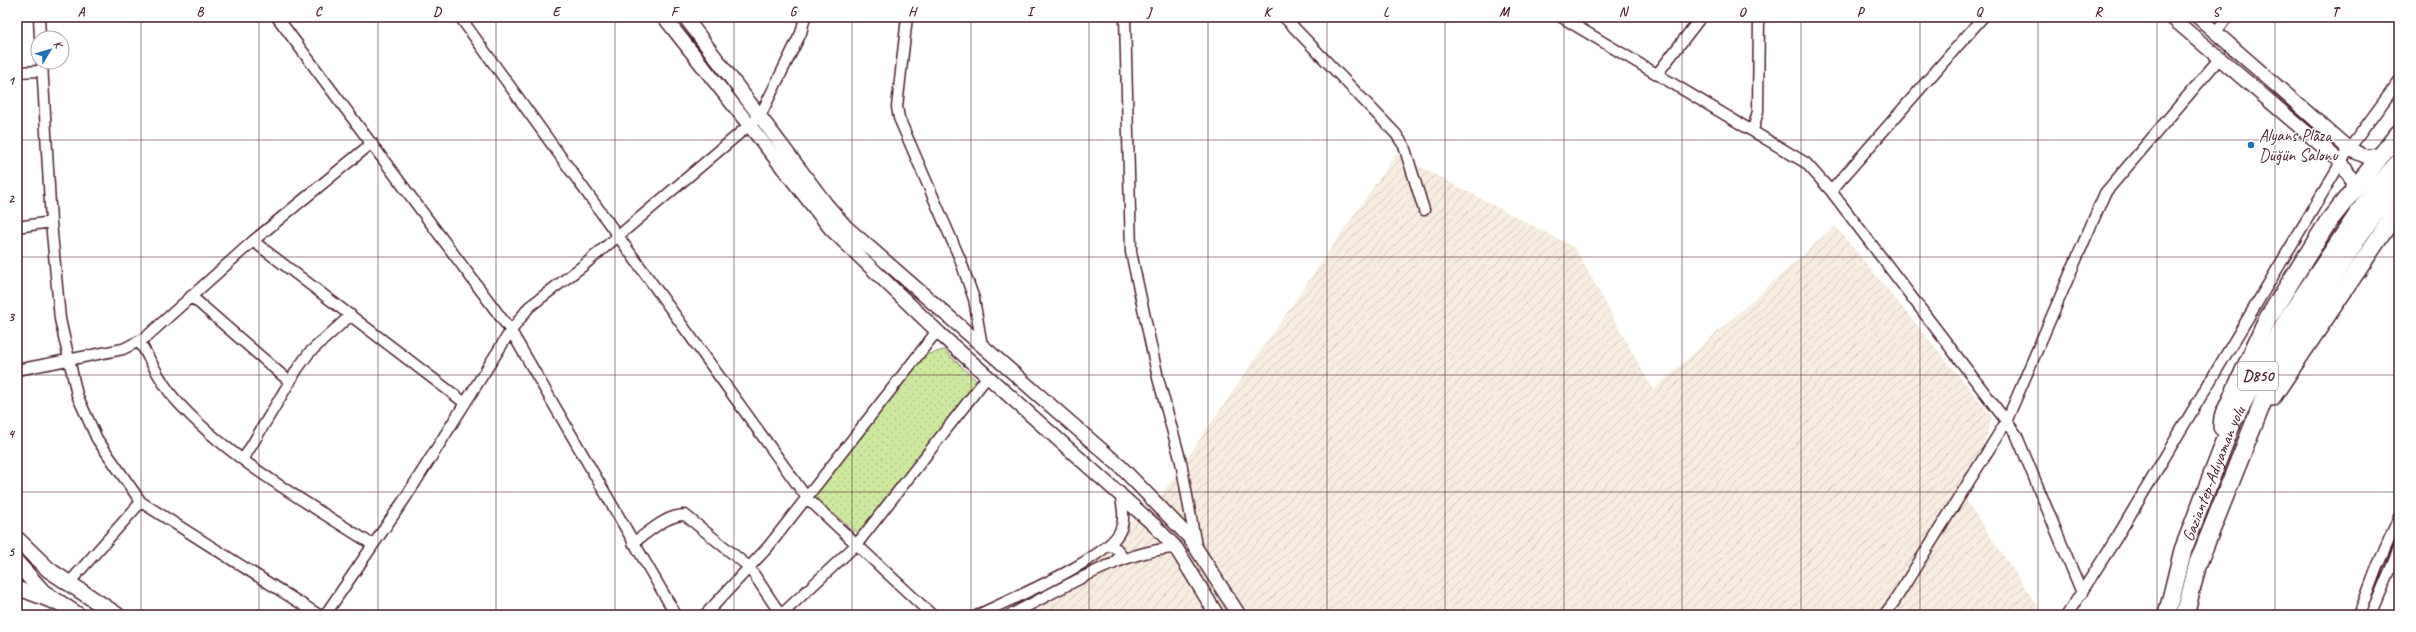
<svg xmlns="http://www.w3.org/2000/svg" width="2416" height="632" viewBox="0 0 2416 632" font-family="Caveat,sans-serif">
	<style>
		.industrial { fill: url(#industrial-furrows) }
		.park { fill: url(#park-dots); stroke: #8c8465 }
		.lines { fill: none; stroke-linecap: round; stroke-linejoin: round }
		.minor-casing { stroke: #4a1f2b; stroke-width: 13 }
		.tertiary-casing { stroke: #4a1f2b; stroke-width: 16 }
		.secondary-casing { stroke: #4a1f2b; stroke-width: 18 }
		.trunk-casing { stroke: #4a1f2b; stroke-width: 20 }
		.minor { stroke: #fff; stroke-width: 10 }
		.tertiary { stroke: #fff; stroke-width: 13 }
		.secondary { stroke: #fff; stroke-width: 15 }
		.trunk { stroke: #fff; stroke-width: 17 }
		.grid { fill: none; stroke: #4a1f2b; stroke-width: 1; stroke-opacity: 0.55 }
		.poi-dot { fill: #1f6fb2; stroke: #fff; stroke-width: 1.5 }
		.labels { text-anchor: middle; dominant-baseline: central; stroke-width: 3; stroke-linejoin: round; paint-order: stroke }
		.shield { fill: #fff; stroke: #80626b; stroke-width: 1 }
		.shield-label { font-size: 16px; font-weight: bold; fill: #4a1f2b }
		.poi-label { font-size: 17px; fill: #4a1f2b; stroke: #fff; text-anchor: start }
		.street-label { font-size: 17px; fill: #4a1f2b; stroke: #fff }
		.neatline { fill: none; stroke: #4a1f2b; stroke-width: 1.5 }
		.grid-label { font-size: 13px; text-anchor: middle; font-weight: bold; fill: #4a1f2b }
	</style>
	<defs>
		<pattern id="industrial-furrows" width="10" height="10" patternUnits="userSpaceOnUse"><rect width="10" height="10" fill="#f6ecdf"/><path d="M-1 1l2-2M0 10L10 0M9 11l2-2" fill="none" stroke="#d4cac0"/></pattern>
		<pattern id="park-dots" width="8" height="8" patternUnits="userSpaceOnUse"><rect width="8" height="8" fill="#cee99f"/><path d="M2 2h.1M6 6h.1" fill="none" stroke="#b2c789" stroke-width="1.8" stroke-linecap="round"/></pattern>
	</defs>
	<rect width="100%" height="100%" fill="#fff"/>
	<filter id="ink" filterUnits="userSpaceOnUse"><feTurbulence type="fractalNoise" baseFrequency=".025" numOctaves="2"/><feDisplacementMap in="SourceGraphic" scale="8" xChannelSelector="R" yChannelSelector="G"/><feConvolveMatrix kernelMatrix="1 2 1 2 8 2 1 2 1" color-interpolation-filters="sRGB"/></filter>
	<g filter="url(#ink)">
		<path class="industrial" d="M1396,154L1575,248L1653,390L1835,226L1992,416L1967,502L2044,615H991L1154,506Z"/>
		<path class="park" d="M944,350L977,381L858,533L813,498L925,355Z"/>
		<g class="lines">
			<defs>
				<path id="minor" d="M39,17L40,38
					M277,17L511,331L676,615
					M460,17L807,498L932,615
					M907,17L897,107L899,118L960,259L974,299L982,346
					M1125,17L1131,252L1158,378L1181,462L1196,546
					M1284,17L1396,134L1404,146L1424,210
					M1561,17L1806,163L1831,191L2016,434L2082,593
					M2216,32L2227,17
					M42,62L51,222L60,319L77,395L97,439L141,502L319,615
					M17,72L42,71
					M1658,73L1701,17
					M1753,130L1758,111L1759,17
					M1831,191L1983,17
					M17,227L51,222
					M253,241L465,403
					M191,296L290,382
					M139,341C150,359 160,381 174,398C228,459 305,501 373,545
					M17,370L123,349L145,338L253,241L372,143
					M244,458L298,368L309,353L351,315
					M633,543C649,532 666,515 685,515L749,567L781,615
					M1109,545L1117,549L1121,555L1113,564
					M68,584L141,502
					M325,615L406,497L508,335L529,307L584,265L760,116L801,33L805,17
					M705,615L768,547L937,331
					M781,615L857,544L988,376
					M978,615C1008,600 1108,559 1120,531C1126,519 1122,505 1120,492
					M1010,615C1058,591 1122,550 1176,548
					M1884,615L1894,602L2006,422L2105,193L2219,59
					M2067,615L2117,537L2349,149L2399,81
					M2359,615L2377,567L2399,517
					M2371,615L2399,549"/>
				<path id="tertiary" d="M664,17L831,229L940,334L1154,525L1176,548L1217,615
					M685,17L826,204L846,227L1120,466L1189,537L1239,615
					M2171,17L2342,163L2352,180V191
					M2198,17L2349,149L2367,157L2381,154
					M17,588L53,602"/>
				<path id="secondary" d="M17,539L49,570L117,615
					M17,563L43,592L78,615"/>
				<g id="trunk">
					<path d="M2272,397L2399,208"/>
					<path d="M2222,427L2223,417L2268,318L2328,222L2399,133"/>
					<path id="s1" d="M2167,615L2183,550L2233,421L2288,318L2374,190L2399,162"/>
					<path d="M2185,615L2198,563L2280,359L2361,233L2399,180"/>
				</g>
			</defs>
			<use href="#minor" class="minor-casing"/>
			<use href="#tertiary" class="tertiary-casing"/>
			<use href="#secondary" class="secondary-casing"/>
			<use href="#trunk" class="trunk-casing"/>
			<use href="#minor" class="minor"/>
			<use href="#tertiary" class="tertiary"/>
			<use href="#secondary" class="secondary"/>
			<use href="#trunk" class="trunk"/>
		</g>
	</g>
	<path class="grid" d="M141,17V615M259,17V615M378,17V615M496,17V615M615,17V615M734,17V615M852,17V615M971,17V615M1089,17V615M1208,17V615M1327,17V615M1445,17V615M1564,17V615M1682,17V615M1801,17V615M1920,17V615M2038,17V615M2157,17V615M2275,17V615M17,140H2399M17,257H2399M17,375H2399M17,492H2399"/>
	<circle class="poi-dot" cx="2251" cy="145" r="4"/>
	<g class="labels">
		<rect class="shield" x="2238" y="362" width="40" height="28" rx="3"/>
		<g class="shield-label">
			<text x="2258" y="376">D850</text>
		</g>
		<g class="poi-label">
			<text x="2259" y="135">Alyans Plaza<tspan x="2259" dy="20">Düğün Salonu</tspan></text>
		</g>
		<g class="street-label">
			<text stroke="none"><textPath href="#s1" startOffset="149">Gaziantep-Adıyaman yolu</textPath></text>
		</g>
	</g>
	<rect width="2416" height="632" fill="none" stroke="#fff" stroke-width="44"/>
	<g transform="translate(50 50) rotate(52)"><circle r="19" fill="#ffffff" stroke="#b7a5aa"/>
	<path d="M0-3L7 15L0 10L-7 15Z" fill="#1f6fb2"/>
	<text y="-6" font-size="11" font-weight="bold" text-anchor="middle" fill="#4a1f2b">K</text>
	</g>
	<rect x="22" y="22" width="2372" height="588" class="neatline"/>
	<g class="grid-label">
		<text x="81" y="16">A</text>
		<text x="200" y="16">B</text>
		<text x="318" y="16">C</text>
		<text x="437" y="16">D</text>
		<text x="556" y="16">E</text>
		<text x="674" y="16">F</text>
		<text x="793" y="16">G</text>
		<text x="912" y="16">H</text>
		<text x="1030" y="16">I</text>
		<text x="1149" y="16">J</text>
		<text x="1267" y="16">K</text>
		<text x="1386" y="16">L</text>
		<text x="1504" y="16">M</text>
		<text x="1623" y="16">N</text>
		<text x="1742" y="16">O</text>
		<text x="1860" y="16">P</text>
		<text x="1979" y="16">Q</text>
		<text x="2098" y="16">R</text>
		<text x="2216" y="16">S</text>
		<text x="2335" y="16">T</text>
		<text x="11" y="85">1</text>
		<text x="11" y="203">2</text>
		<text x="11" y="321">3</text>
		<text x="11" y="438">4</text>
		<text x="11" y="556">5</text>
	</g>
</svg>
